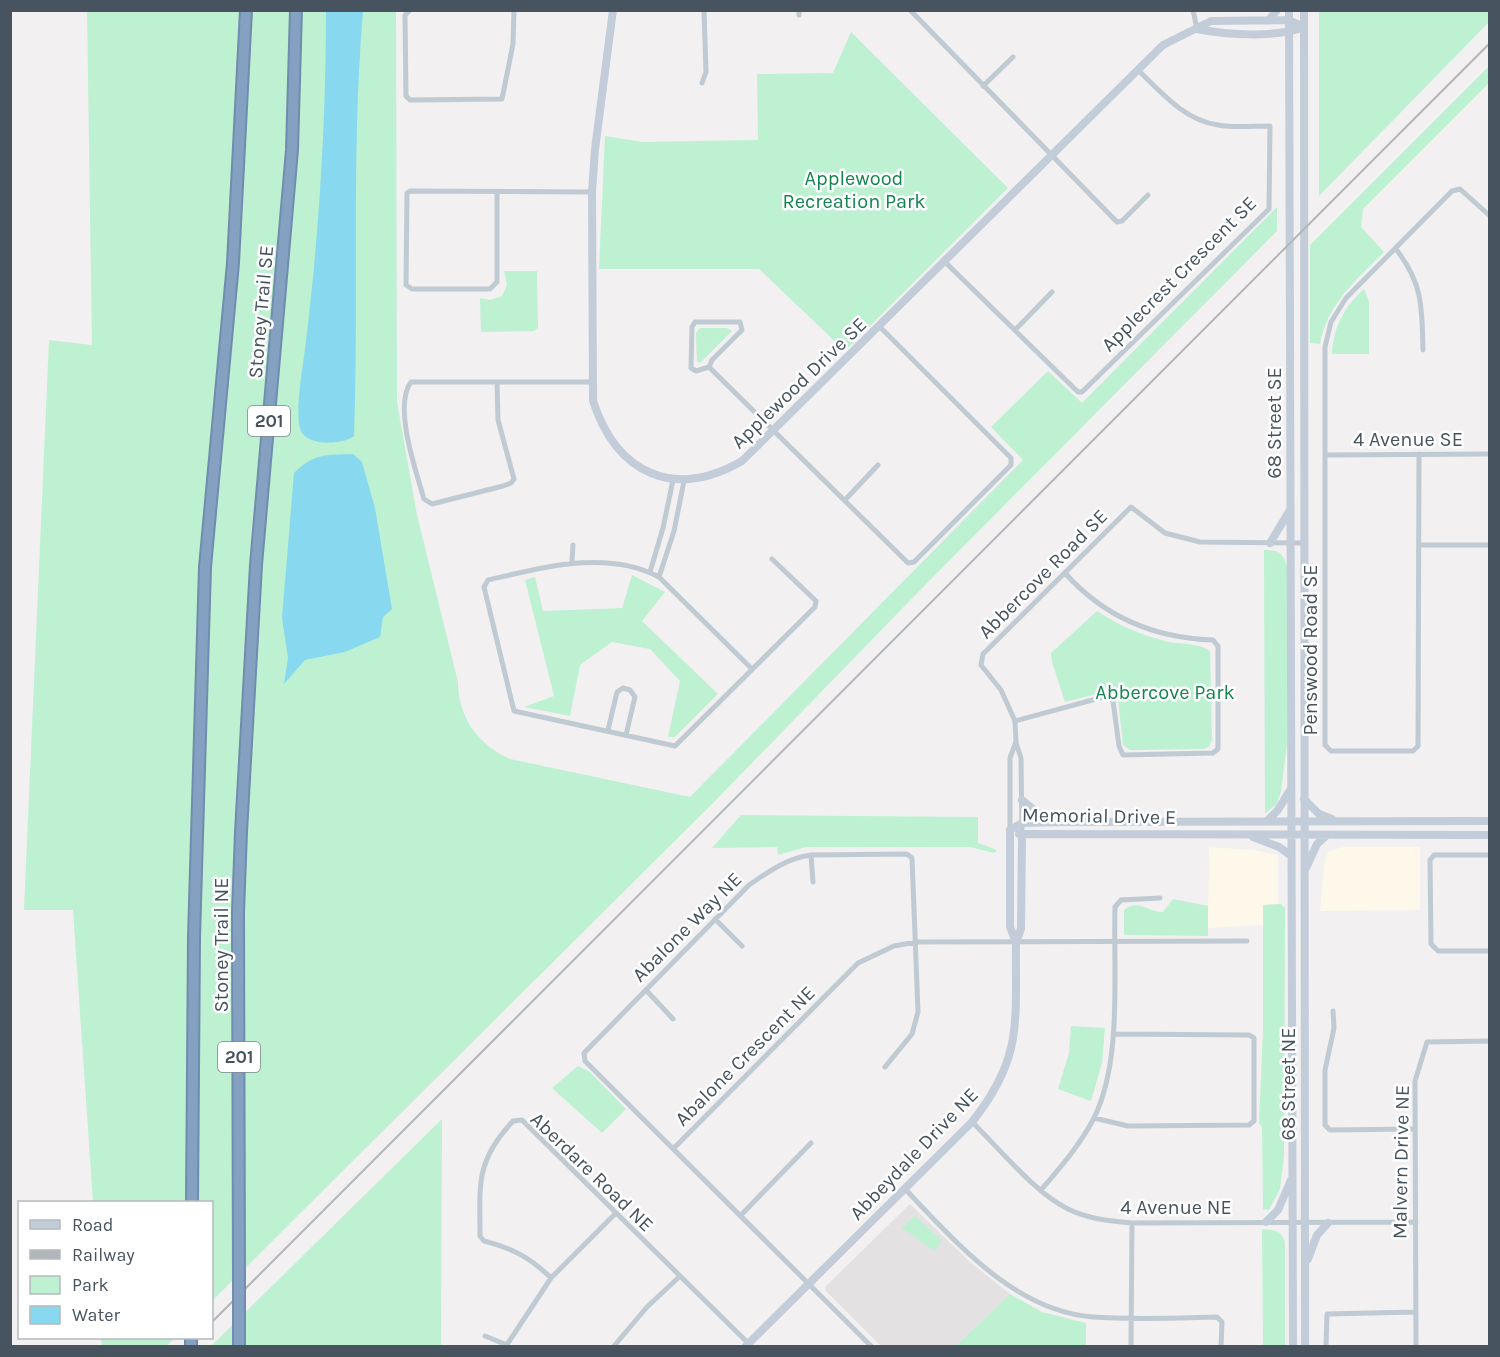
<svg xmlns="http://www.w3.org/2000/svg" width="1500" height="1357" viewBox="0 0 1500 1357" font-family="Karla,sans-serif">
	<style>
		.commercial { fill: #fdf8e9 }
		.education { fill: #e3e1e2 }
		.green { fill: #bdf1d2 }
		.water { fill: #88d8f0 }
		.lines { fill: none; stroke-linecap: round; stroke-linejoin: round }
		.highway-casing { stroke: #718cac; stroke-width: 14 }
		.street { stroke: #c0cad2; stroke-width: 5 }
		.secondary { stroke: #c2cdd9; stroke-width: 8 }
		.highway { stroke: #85a1c1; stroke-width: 10 }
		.rail { stroke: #b2b5ba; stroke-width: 2 }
		.highway-bridge-casing { stroke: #718cac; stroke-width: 14; stroke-linecap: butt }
		.highway-bridge { stroke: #85a1c1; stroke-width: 10 }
		.labels { text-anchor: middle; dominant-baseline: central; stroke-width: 5; stroke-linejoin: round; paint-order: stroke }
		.shield { fill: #fff; stroke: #7e878e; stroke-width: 1.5 }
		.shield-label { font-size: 18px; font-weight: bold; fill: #47535e }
		.park-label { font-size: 20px; fill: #13844e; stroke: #fff }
		.street-label { font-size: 20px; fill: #47535e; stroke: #fff }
	</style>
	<rect width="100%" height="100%" fill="#f2f0f0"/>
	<path class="commercial" d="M1209,847L1254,850L1278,855V904L1263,905V925L1208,928Z
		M1343,847H1420V910L1320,911L1325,859L1329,851Z"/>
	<path class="education" d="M910,1204L970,1262L1010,1294L956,1346H881L826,1291L825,1287Z"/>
	<path class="green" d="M87,11H396L397,402L417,515L458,682C458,718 479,745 510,759L690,797L1023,460L991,427L1048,371L1082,403L1277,207V231L929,581L713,803L212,1301V1202H93L73,910H24L49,340L92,345Z
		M1319,11H1490L1489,22L1319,196Z
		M851,32L1008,188L845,351L759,269H599L605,136L643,142L758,140L757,74L833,73Z
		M1489,66V83L1363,209L1361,227L1384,252C1357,279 1327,304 1320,344L1310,343V245Z
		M504,271H537L538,328L534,331L481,332L480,298L490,300L502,296L507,285Z
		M1364,289L1369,301V354H1332C1333,328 1344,307 1364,289Z
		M700,328H727L732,331L700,363L697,361L696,333Z
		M1264,550C1279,550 1284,553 1287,568V744L1281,792L1276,805L1265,813Z
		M632,575L665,592L642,621L718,694L675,737H668L680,681L650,649L612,642L580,665L570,716L524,707L554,696L525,580L535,577L543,611L622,608Z
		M1097,611C1118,625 1140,635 1165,641C1178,645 1199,642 1210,651L1212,740L1209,747L1203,749L1130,750L1123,745L1118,699L1114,694L1104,692L1065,702L1052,662L1051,653Z
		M741,815L978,817V843L997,850L994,853L970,847H806L778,855L777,847L712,848Z
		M1173,899L1208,906V936L1124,935V910C1138,898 1148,912 1163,912Z
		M1281,904L1285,908L1284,1156L1280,1189L1269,1210L1263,1209L1262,1127L1259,1123L1263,1031V905Z
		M1071,1026L1105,1028L1102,1063L1091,1101L1058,1089L1069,1053Z
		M578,1066L590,1072L626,1109L602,1133L552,1088Z
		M442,1119L441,1346H211Z
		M915,1216L942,1241L934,1251L902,1228Z
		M1262,1229C1274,1230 1281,1230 1285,1242V1346H1263Z
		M1010,1294L1042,1312L1086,1323V1346H956Z
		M101,1338H175L166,1346H102Z"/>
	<path class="water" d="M326,11H363C351,152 359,294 354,436C343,445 307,446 301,431C294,416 303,366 305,349C319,236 326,124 326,11Z
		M353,454L362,462L375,508L392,609L383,617L380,637L345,652L305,660L284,684L288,658L282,618L294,473C314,453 326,455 353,454Z"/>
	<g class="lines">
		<defs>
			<path id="highway" d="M192,1202L194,937L205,567L233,263L246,10
				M239,1282L238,912L241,832L256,565L292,150L296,10
				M239,1313V1346"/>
		</defs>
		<use href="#highway" class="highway-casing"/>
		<path class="street" d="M410,10L405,15L406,96L410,100L502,99L513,44L514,10
			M799,10V15
			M910,10L1117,222L1122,221L1148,195
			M1193,10L1197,29
			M702,83L706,72L704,10
			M983,86L1013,57
			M497,192V282L490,289H412L406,285L407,193L410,191L592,192
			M1396,249C1423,284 1422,307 1423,350
			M945,262L1078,392H1082L1269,209L1270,126C1253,126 1235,128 1218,125C1184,120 1162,93 1138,70
			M695,322H740L742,330L712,360L709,367L696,371L691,368L692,327Z
			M1015,330L1052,292
			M709,367L908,563L914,562L1011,465V458L880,327
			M497,382L498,420L514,479L511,483L503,486L432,504L424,499C416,471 393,406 411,382H593
			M1419,454L1418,746L1413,751H1331L1325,745V347L1331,322L1346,298L1452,191L1460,189L1490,216
			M1326,455L1490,454
			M845,500L878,465
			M1420,545H1490
			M572,562L573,545
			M650,572L663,528L673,480
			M659,577L674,531L684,481
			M751,668L659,577C606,549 542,568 488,580L484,587L514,711L675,746L815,607L816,601L772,559
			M1015,721L1107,696L1113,701L1119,746L1123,755L1213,753L1218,749V646L1213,640C1154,638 1104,617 1065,573
			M608,730L617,692L623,688L630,690L635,697L626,735
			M1016,743L1021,758L1022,835
			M1010,830V758L1016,742L1015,721L1001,690L981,665L983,654L1131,507L1165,533L1200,542L1305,543
			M811,855L813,882
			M1490,855H1434L1430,860L1431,944L1438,951H1490
			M715,919L742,946
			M646,990L673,1019
			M1333,1011L1334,1028L1325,1070V1125L1330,1130L1415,1129
			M1094,1118L1128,1126L1249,1125L1254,1121V1038L1249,1035L1113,1034
			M972,1122C1000,1149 1034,1192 1068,1209C1088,1219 1110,1221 1132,1223L1416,1222
			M674,1148L858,963L894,946L916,942L1247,941
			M905,1189C956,1242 1014,1311 1093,1317C1134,1320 1176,1318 1217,1317L1222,1322L1221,1346
			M1041,1190C1060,1168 1079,1146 1093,1120C1123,1061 1113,972 1115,907L1121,900L1160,898
			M741,1215L811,1143
			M551,1278C531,1258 512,1248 484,1241L480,1236C480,1184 475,1162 513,1121L522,1120L749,1344
			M485,1336L507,1345
			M506,1346L551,1278L615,1214
			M614,1346L647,1307L678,1278
			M871,1346L585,1061L584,1053L749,885C768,872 787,858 811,855L907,854L912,858L918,1012L912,1034L885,1067
			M1131,1346L1132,1223
			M1326,1346L1327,1314L1416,1312
			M1416,1346L1415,1081L1427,1042L1490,1041"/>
		<path class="secondary" d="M613,10L595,149L592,192L593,401C617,474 674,500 742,461L1163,45L1211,21L1289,20L1304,27
			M1289,10L1293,1346
			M1304,10L1305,1346
			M1269,20L1277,10
			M1197,29C1227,35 1276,38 1304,27
			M1270,543L1290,510
			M1304,799L1319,814L1332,819
			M1022,800L1038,813L1055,820
			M1267,821L1278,810L1290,790
			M1010,830L1022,823L1062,822L1490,821
			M1010,830V927L1016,942
			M1019,834L1490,835
			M1253,837L1279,847L1290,855
			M1306,868L1317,844L1327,835
			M1266,1222L1278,1210L1291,1180
			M1308,1259L1317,1235L1328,1223
			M746,1346L972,1122C1024,1057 1015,1021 1016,942L1021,929L1022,835"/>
		<use href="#highway" class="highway"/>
		<path class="rail" d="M212,1322L1490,43
			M187,1346L196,1338"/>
		<defs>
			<path id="highway-bridge" d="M239,1282V1313
				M191,1346V1338"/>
		</defs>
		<use href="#highway-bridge" class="highway-bridge-casing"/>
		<use href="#highway-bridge" class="highway-bridge"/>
	</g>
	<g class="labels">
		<g class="shield">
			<rect x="248" y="406" width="42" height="30" rx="4.5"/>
			<rect x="218" y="1042" width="42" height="30" rx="4.5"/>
		</g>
		<g class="shield-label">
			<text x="269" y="421">201</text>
			<text x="239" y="1057">201</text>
		</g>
		<g class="park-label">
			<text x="854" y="178">Applewood<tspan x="854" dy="23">Recreation Park</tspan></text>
			<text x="1165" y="692">Abbercove Park</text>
		</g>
		<g class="street-label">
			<text transform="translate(1179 274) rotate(-45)">Applecrest Crescent SE</text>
			<text transform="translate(261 312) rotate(-85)">Stoney Trail SE</text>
			<text transform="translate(799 383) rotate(-44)">Applewood Drive SE</text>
			<text transform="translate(1274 423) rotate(-90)">68 Street SE</text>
			<text x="1408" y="439">4 Avenue SE</text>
			<text transform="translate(1043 574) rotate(-45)">Abbercove Road SE</text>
			<text transform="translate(1310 650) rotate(-90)">Penswood Road SE</text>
			<text transform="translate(1099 816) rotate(1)">Memorial Drive E</text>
			<text transform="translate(687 927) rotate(-45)">Abalone Way NE</text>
			<text transform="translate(221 945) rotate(-90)">Stoney Trail NE</text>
			<text transform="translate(745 1056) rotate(-45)">Abalone Crescent NE</text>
			<text transform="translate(1288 1084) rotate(-90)">68 Street NE</text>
			<text transform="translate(914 1154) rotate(-46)">Abbeydale Drive NE</text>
			<text transform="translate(1401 1162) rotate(-89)">Malvern Drive NE</text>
			<text transform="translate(592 1172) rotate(44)">Aberdare Road NE</text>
			<text x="1176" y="1207">4 Avenue NE</text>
		</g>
	</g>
	<rect width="1500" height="1357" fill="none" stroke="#47535e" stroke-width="24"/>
	<rect x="18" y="1201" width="195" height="138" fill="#ffffff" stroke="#b5babf" stroke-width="1.5"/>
	<rect x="30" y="1220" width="30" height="9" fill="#c2cdd9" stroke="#b5babf" stroke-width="1.5"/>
	<text x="72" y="1231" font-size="18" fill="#47535e">Road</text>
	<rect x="30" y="1250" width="30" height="9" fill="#b2b5ba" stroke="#b5babf" stroke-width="1.5"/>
	<text x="72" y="1261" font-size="18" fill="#47535e">Railway</text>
	<rect x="30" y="1276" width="30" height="18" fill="#bdf1d2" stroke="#b5babf" stroke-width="1.5"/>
	<text x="72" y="1291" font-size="18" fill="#47535e">Park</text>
	<rect x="30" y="1306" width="30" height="18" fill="#88d8f0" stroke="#b5babf" stroke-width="1.5"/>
	<text x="72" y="1321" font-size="18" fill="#47535e">Water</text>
</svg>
